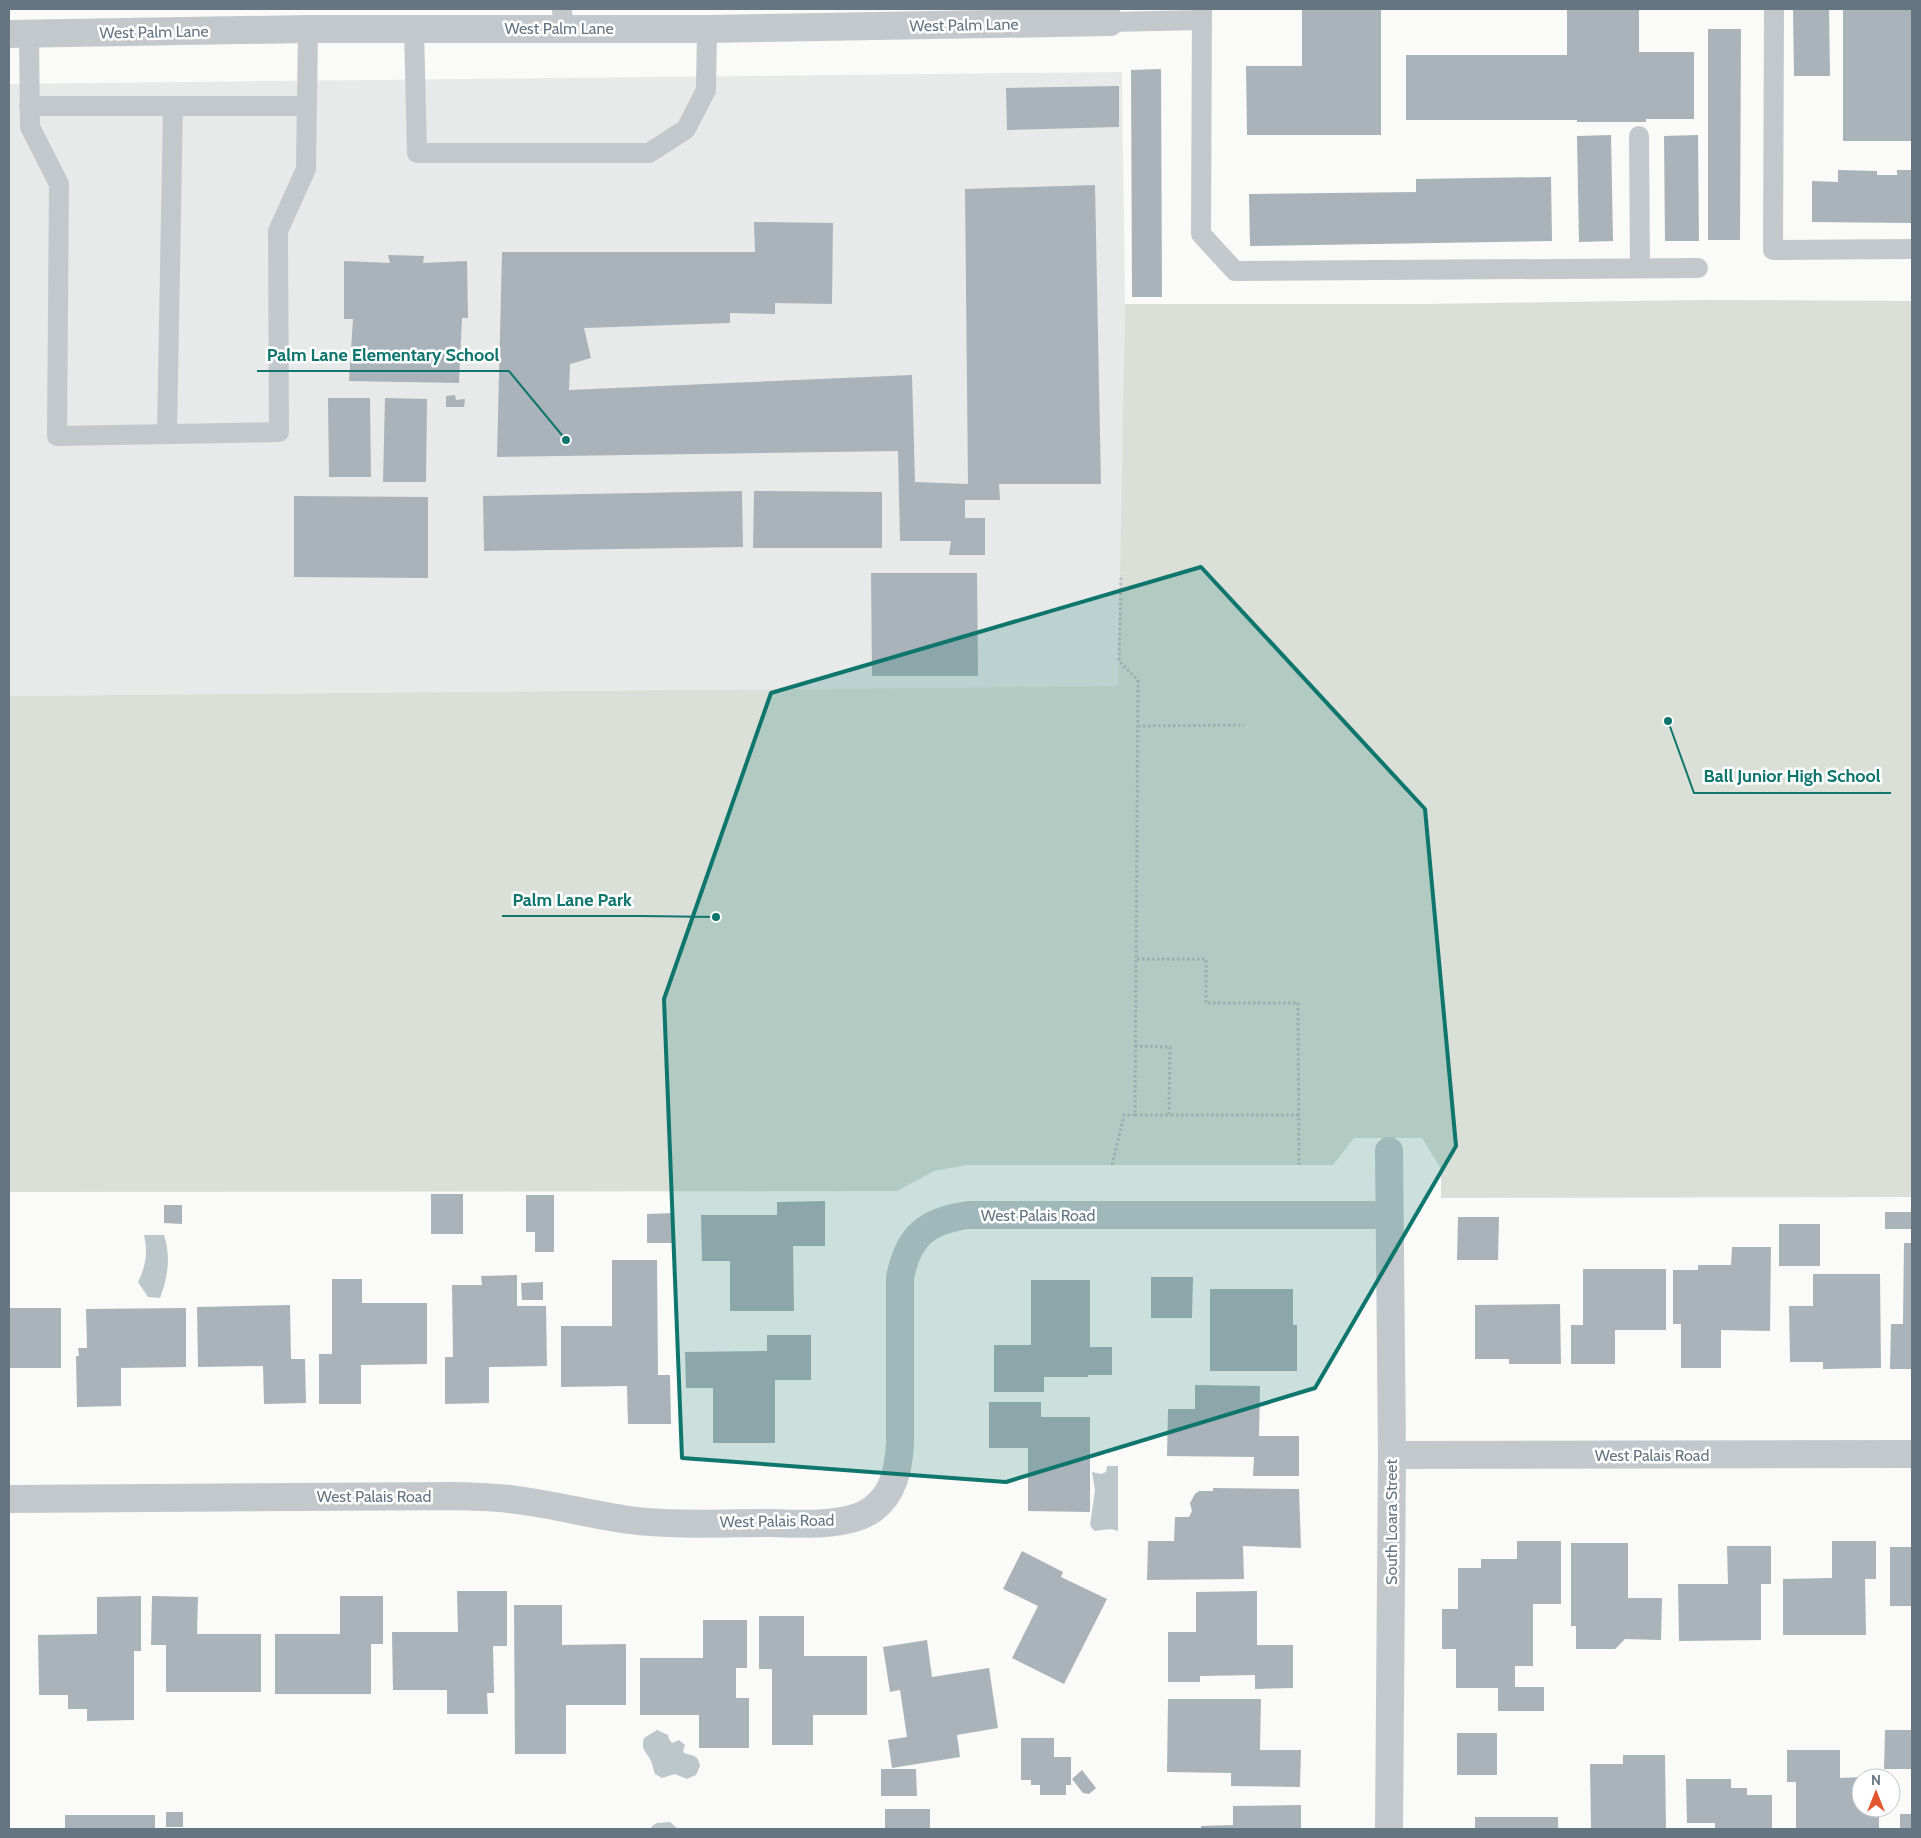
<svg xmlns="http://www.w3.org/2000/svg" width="1921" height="1838" viewBox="0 0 1921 1838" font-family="Cabin,sans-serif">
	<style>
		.built { fill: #e8e9e9 }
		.green { fill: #dadfd7 }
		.water { fill: #bbc7cb }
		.building { fill: #aab3b9 }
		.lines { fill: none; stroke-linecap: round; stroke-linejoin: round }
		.path { stroke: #bbbfc2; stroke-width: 3; stroke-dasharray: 2.5 2.5; stroke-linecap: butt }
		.service { stroke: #c3c8cc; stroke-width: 20 }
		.minor { stroke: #c3c8cc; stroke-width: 28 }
		.marked { fill: #0f766e; fill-opacity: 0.2; stroke: #0f766e; stroke-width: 4; stroke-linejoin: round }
		.labels { text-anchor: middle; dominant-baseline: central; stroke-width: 5; stroke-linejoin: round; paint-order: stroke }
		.street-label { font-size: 16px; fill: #657683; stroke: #fff }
		.leader { fill: none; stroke: #0f766e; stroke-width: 2 }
		.callout-dot { fill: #0f766e; stroke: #fff; stroke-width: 2 }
		.callout-label { font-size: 18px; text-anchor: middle; font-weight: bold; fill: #0f766e; stroke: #fff; stroke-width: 5; stroke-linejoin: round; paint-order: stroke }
	</style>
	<rect width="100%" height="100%" fill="#fafaf8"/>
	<path class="built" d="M1122,72L1125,304L1119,686L9,696V84Z"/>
	<path class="green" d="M1704,300L1912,301V1197L1441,1198V1169L1422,1138H1354L1333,1165H967L934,1171L897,1191L9,1192V696L1118,686L1125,304H1426Z"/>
	<path class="water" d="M144,1235H164C171,1257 168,1277 160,1298L148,1297L138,1282C146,1266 148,1252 144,1235Z
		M1107,1466H1118V1531L1111,1529L1094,1531L1090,1525L1095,1490L1092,1472L1101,1474L1106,1472Z
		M657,1730L668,1735L669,1739L672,1743L679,1740L685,1745L683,1751L684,1753C692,1756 698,1754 700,1766L696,1775L687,1779L675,1774L662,1778L655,1774C653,1770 653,1765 651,1761C647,1751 640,1751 644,1738Z
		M670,1822L678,1829H651L652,1826L657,1823Z"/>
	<path class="building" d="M1302,9H1381V135H1247L1246,66H1302Z
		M1567,9H1639V52H1694V119H1646V122H1577V120H1406V55H1567Z
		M1793,9H1829L1830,76H1794Z
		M1843,9H1912V141H1843Z
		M1708,29H1741L1740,240H1708Z
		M1161,69L1162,297H1132L1131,70Z
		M1119,86V127L1007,130L1006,88Z
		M1611,135L1613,241L1579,242L1577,136Z
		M1698,135L1699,241H1665L1664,136Z
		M1838,170L1877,171V175H1897V170H1912V223L1812,222V181L1838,182Z
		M1551,177L1552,241L1250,246L1249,194L1416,192V179Z
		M1095,185L1101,484H999L1000,500H965V518H985V555H949L951,541H900L898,451L497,457L502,252H755L754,222L833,223L832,304L775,303V314L730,313V323L584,328L591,358L570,364L569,390L912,375L915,482L968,484L965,189Z
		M388,255L424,256L423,263L467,261L468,318H462L459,383L349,381L353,319H344V261L390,263Z
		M455,395L456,400L465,399L464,407H446V396Z
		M328,398H370L371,477H329Z
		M385,398L427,399L426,482H383Z
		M742,491L743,547L484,551L483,496Z
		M754,491L882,492V548H753Z
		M294,496L428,497V578L294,577Z
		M871,573H977L978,676H872Z
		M431,1194H463V1234H431Z
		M526,1195H554V1252H535V1232H526Z
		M825,1201V1246H793L794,1311H730V1261H702L701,1215H777V1202Z
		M164,1205H182V1224L164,1223Z
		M1885,1212H1912V1229H1885Z
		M674,1213V1243H647V1214Z
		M1458,1217H1499L1498,1260H1457Z
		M1779,1224H1820V1266H1779Z
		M1904,1243H1912V1369H1890L1891,1324H1903Z
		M1732,1247H1771L1770,1331L1721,1330V1368H1681V1324H1673V1270H1698V1265H1731Z
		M612,1260H657L658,1375H670L671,1424H628L627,1386L561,1387V1326H612Z
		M1583,1269H1666V1330H1615V1364H1571V1325H1583Z
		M1813,1274H1880L1881,1368L1823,1369V1362H1790L1789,1306H1813Z
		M517,1275V1306H546L547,1366L489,1367V1403L445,1404V1357H453L452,1285H482L481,1276Z
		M1151,1277H1193L1192,1318H1151Z
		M332,1279H362V1303H427V1364L361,1365V1404H319V1354H332Z
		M1031,1280H1090V1347H1112V1375H1088V1377H1044V1392H994V1345H1031Z
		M543,1282V1300H522L521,1283Z
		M1210,1289H1293V1325H1297V1371H1210Z
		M1560,1304L1561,1364H1509V1359H1475V1305Z
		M290,1305L291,1359H305L306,1403L264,1404L263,1366L198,1367L197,1307Z
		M9,1308H61V1368H9Z
		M186,1308V1367L121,1368V1406L77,1407L76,1356H79L78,1348H87L86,1309Z
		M767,1335H811V1380H775V1443H713V1388H686L685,1352L767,1351Z
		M1195,1385L1260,1386L1259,1436H1299V1476H1253L1254,1457L1167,1456L1168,1409H1195Z
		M989,1402H1041V1417H1090V1512L1028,1511V1448H989Z
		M1213,1488L1299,1489L1301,1548L1243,1546L1244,1579L1147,1580L1148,1541H1174L1175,1517H1189L1192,1511L1190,1503L1195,1494L1199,1491H1213Z
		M1517,1541H1561V1604H1533V1666H1515V1687H1544V1711H1498V1688H1456V1649H1442V1609H1458V1568H1481V1559H1517Z
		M1832,1541H1876V1579H1865L1866,1635H1783V1579L1832,1578Z
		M1571,1543H1628V1598H1662L1661,1640L1625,1639L1615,1649H1576V1626H1571Z
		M1727,1546H1771V1584H1761V1640L1679,1641L1678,1584H1728Z
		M1890,1547H1912V1606H1890Z
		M1022,1551L1063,1572L1061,1577L1107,1599L1064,1684L1012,1658L1038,1606L1003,1589Z
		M457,1591H507V1646H493L494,1693H487L488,1714H447V1690H393L392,1632H458Z
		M1257,1591V1645H1293V1688L1255,1689V1675L1200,1676V1682H1168V1632H1196V1592Z
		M141,1596V1651H134V1720L87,1721V1709H68V1695H39L38,1635L97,1634V1597Z
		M152,1596L198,1597L197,1634H261V1692H166V1645H151Z
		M340,1596H383V1644H371V1694H275V1634H340Z
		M514,1605H562V1645L626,1644V1705H566V1754H515Z
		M759,1616H804V1656H867V1715H813V1745H772V1669H759Z
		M703,1620H747V1668H736V1698H749V1748H699V1715H640V1658H703Z
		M927,1640L932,1677L989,1668L998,1728L957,1735L960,1757L892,1768L888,1740L907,1737L900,1690L890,1692L883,1647Z
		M1168,1699H1261L1260,1750H1301L1300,1787L1231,1786V1773L1167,1772Z
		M1885,1730H1912V1769H1884Z
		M1457,1733H1497V1775H1457Z
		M1021,1738H1054V1757H1071V1785H1066V1795H1040V1785H1031V1780H1021Z
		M1787,1750H1840V1778L1861,1777V1808H1879V1829H1796V1782H1787Z
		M1623,1755H1665L1666,1829H1591L1590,1764H1623Z
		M881,1769H916L917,1796H881Z
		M1082,1770L1096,1788L1089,1794L1083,1793L1072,1779Z
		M1686,1779H1731V1788H1747V1795H1772V1829H1715V1823H1687Z
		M1301,1805V1829H1201V1826L1233,1825V1806Z
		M885,1809H930V1829H885Z
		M166,1812H183V1827H166Z
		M1900,1814H1912V1829H1900Z
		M65,1815H155V1829H65Z
		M1475,1817H1558V1829H1475Z"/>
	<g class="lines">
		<path class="path" d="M1138,726L1244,725
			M1137,959H1206V1003H1298L1299,1165
			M1135,1046L1170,1047L1169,1115H1299
			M1135,1115H1169
			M1112,1165L1124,1115H1135L1138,680L1119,661L1121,575"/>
		<path class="service" d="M562,9L563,28
			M1110,9V22L1201,20
			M1202,9L1201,234L1235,271L1698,268
			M1774,9L1773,250L1912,249
			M414,29L417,153H649L686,129L706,90L707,29
			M29,34L30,127L59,184L57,436L279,432L278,231L306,169L308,29
			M29,106H307
			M1639,136L1640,267
			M167,434L173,106"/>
		<path class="minor" d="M9,34L308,29H707L1110,22
			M1389,1151L1392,1455L1389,1829
			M1392,1455L1912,1454
			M9,1499L456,1496C479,1497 502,1497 524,1501C559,1506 594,1515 629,1520C676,1526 726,1523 773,1523C802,1524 849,1527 873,1509C894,1493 898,1470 900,1445V1278C908,1236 926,1221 968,1215H1389"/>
	</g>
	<path class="marked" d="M1201,567L1425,809L1456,1146L1315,1388L1006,1482L682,1458L664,999L771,693Z"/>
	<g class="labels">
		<g class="street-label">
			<text transform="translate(964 25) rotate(-1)">West Palm Lane</text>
			<text x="559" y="28">West Palm Lane</text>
			<text transform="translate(154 32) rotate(-1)">West Palm Lane</text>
			<text x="1038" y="1215">West Palais Road</text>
			<text x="1652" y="1455">West Palais Road</text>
			<text x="374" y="1496">West Palais Road</text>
			<text transform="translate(777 1521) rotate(-1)">West Palais Road</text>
			<text transform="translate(1391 1522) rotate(-90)">South Loara Street</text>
		</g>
	</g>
	<path class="leader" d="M566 440L509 371H257M1668 721L1694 793H1891M716 917L642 916H502"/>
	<g class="callout-dot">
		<circle cx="566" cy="440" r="5"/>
		<circle cx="1668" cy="721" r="5"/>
		<circle cx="716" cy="917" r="5"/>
	</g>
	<g class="callout-label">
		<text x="383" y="361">Palm Lane Elementary School</text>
		<text x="1792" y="782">Ball Junior High School</text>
		<text x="572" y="906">Palm Lane Park</text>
	</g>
	<rect width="1921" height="1838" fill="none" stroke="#657683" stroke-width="20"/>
	<g transform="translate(1876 1793)"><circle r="24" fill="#ffffff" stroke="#c1c8cd"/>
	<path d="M0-4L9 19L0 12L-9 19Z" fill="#e4572e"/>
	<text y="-8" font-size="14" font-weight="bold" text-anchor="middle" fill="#657683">N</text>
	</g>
</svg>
